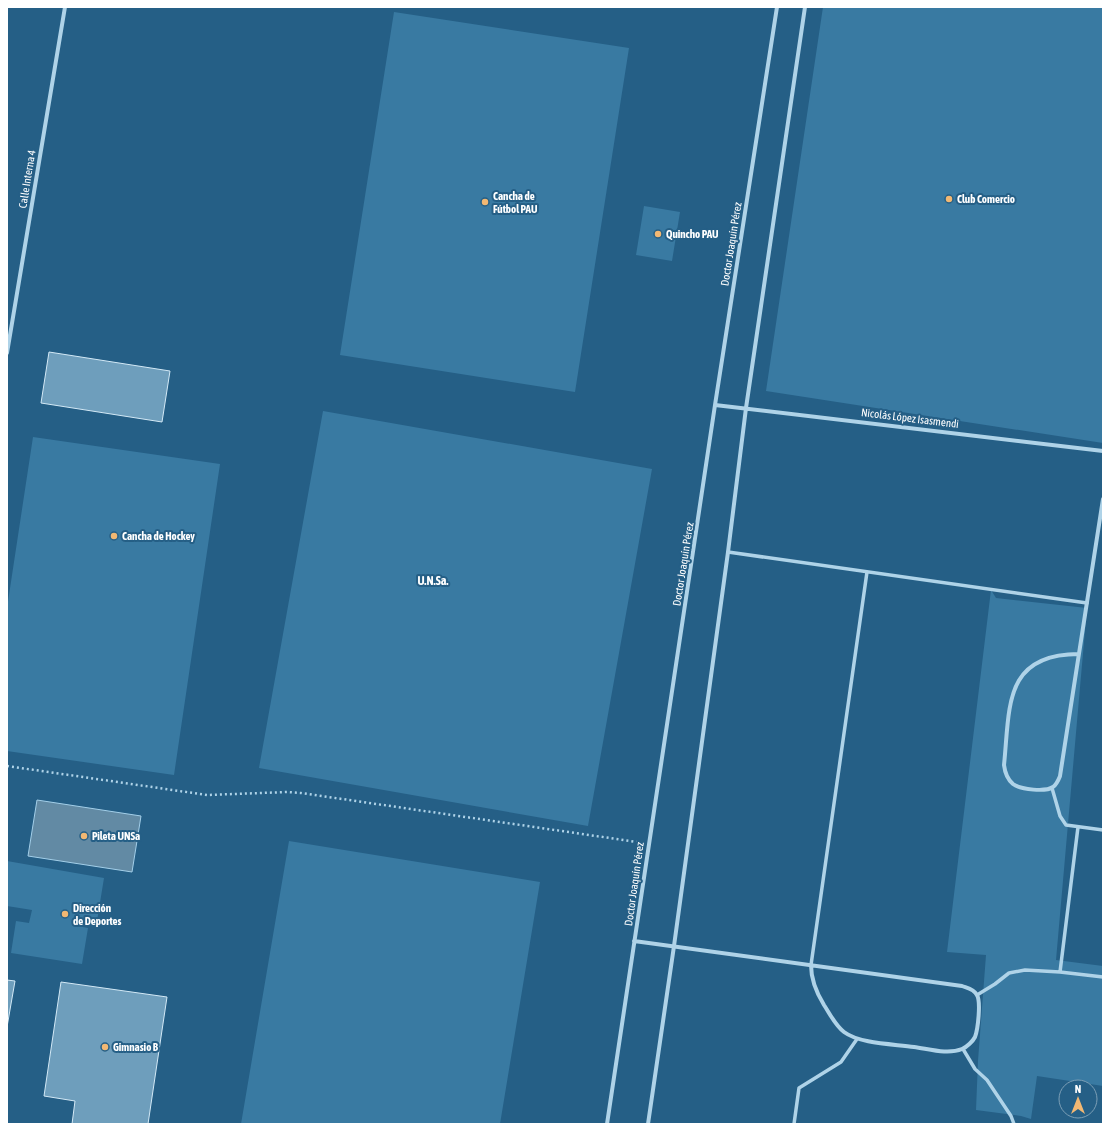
<svg xmlns="http://www.w3.org/2000/svg" width="1110" height="1131" viewBox="0 0 1110 1131" font-family="'Asap Condensed',sans-serif">
	<style>
		.green { fill: #397aa2 }
		.water { fill: #628aa4; stroke: #a3cfe9 }
		.building { fill: #6e9ebc; stroke: #d3e9f6 }
		.lines { fill: none; stroke-linecap: round; stroke-linejoin: round }
		.path { stroke: #afd3e8; stroke-width: 2.5; stroke-dasharray: 2 3; stroke-linecap: butt }
		.pedestrian { stroke: #afd3e8; stroke-width: 3.5 }
		.minor { stroke: #afd3e8; stroke-width: 4 }
		.poi-dot { fill: #f2b873; stroke: #255f86; stroke-width: 1.5 }
		.labels { text-anchor: middle; dominant-baseline: central; stroke-width: 4; stroke-linejoin: round; paint-order: stroke }
		.street-label { font-size: 11px; fill: #fff; stroke: #255f86 }
		.poi-label { font-size: 11px; font-weight: bold; fill: #fff; stroke: #255f86; text-anchor: start }
		.neighbourhood-label { font-size: 12px; font-weight: bold; fill: #fff; stroke: #255f86 }
	</style>
	<rect width="100%" height="100%" fill="#255f86"/>
	<path class="green" d="M823,7H1103V443L766,391Z
		M394,12L629,48L575,392L340,355Z
		M644,206L680,212L672,261L636,255Z
		M323,411L652,469L588,826L259,768Z
		M33,437L220,464L174,775L7,751V608Z
		M991,590L996,598L1087,608L1056,960L1103,966V1086L1037,1076L1031,1119L1021,1116L976,1110L978,1061L986,955L947,952Z
		M289,841L540,882L500,1124H241Z
		M7,861L104,878L97,921L74,918L72,925L88,928L82,964L11,953L16,921L29,923L32,910L7,906Z"/>
	<path class="water" d="M37,800L141,816L132,872L28,856Z"/>
	<path class="building" d="M49,352L170,371L162,422L41,403Z
		M7,980L15,981L7,1027Z
		M61,982L167,997L148,1124H72L75,1101L44,1096Z"/>
	<g class="lines">
		<path class="path" d="M7,766L207,795L287,792L301,793L637,842"/>
		<path class="pedestrian" d="M728,552L1087,603
			M1052,788L1060,816L1066,825L1103,830
			M811,965L867,572
			M1060,972L1078,827
			M977,995L995,984L1009,973L1025,970L1060,972L1103,977
			M963,1049L975,1069L987,1080L1011,1116L1014,1124
			M794,1124L799,1088L841,1062L857,1039"/>
		<path class="minor" d="M7,353L65,7
			M715,405L1103,451
			M1079,654C1003,654 1010,708 1004,765C1005,773 1007,779 1013,784C1021,790 1046,792 1053,787C1057,784 1058,781 1060,776L1103,499
			M634,941L962,986C967,988 974,989 977,995C981,1002 978,1029 975,1037C973,1041 967,1047 962,1049C948,1055 929,1049 914,1047C894,1044 860,1044 844,1032C835,1025 830,1014 824,1005C816,992 811,980 811,965
			M607,1124L715,405L777,7
			M648,1124L674,946L728,552L746,408L805,7"/>
	</g>
	<g class="poi-dot">
		<circle cx="949" cy="199" r="4"/>
		<circle cx="485" cy="202" r="4"/>
		<circle cx="658" cy="234" r="4"/>
		<circle cx="114" cy="536" r="4"/>
		<circle cx="84" cy="836" r="4"/>
		<circle cx="65" cy="914" r="4"/>
		<circle cx="105" cy="1047" r="4"/>
	</g>
	<g class="labels">
		<g class="street-label">
			<text transform="translate(27 179) rotate(-81)">Calle Interna 4</text>
			<text transform="translate(731 244) rotate(-81)">Doctor Joaquín Pérez</text>
			<text transform="translate(910 418) rotate(7)">Nicolás López Isasmendi</text>
			<text transform="translate(683 564) rotate(-81)">Doctor Joaquín Pérez</text>
			<text transform="translate(634 884) rotate(-82)">Doctor Joaquín Pérez</text>
		</g>
		<g class="poi-label">
			<text x="493" y="196">Cancha de<tspan x="493" dy="13">Fútbol PAU</tspan></text>
			<text x="957" y="199">Club Comercio</text>
			<text x="666" y="234">Quincho PAU</text>
			<text x="122" y="536">Cancha de Hockey</text>
			<text x="92" y="836">Pileta UNSa</text>
			<text x="73" y="908">Dirección<tspan x="73" dy="13">de Deportes</tspan></text>
			<text x="113" y="1047">Gimnasio B</text>
		</g>
		<g class="neighbourhood-label">
			<text x="433" y="581">U.N.Sa.</text>
		</g>
	</g>
	<rect width="1110" height="1131" fill="none" stroke="#ffffff" stroke-width="16"/>
	<g transform="translate(1078 1099)"><circle r="19" fill="#255f86" stroke="#7c9fb6"/>
	<path d="M0-3L7 15L0 10L-7 15Z" fill="#f2b873"/>
	<text y="-6" font-size="11" font-weight="bold" text-anchor="middle" fill="#ffffff">N</text>
	</g>
</svg>
